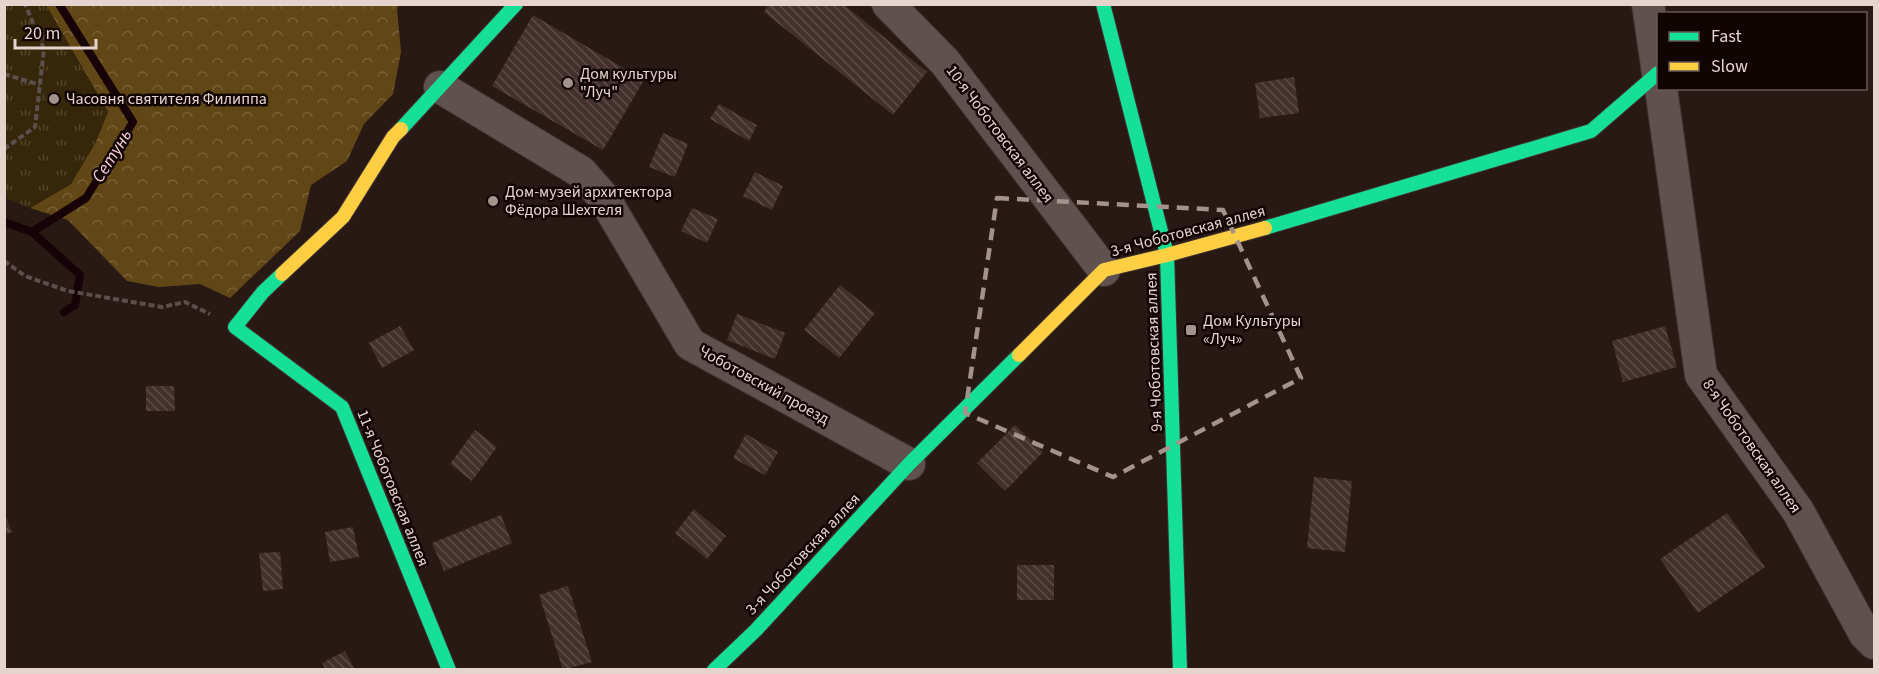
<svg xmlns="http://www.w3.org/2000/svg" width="1879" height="674" viewBox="0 0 1879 674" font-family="'Source Sans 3',sans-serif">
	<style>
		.forest { fill: url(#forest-crowns) }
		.park { fill: url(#park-tufts) }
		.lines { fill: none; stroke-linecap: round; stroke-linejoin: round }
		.stream { stroke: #170207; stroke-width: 8 }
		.building { fill: url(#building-back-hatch) }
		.street-casing { stroke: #403330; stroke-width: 34 }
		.fast-casing { stroke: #403330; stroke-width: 16 }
		.slow-casing { stroke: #403330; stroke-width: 16 }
		.path { stroke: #5a4f4b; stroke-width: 4; stroke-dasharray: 6 3; stroke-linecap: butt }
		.street { stroke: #5e514e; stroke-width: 32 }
		.fast { stroke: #16e098; stroke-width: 14 }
		.slow { stroke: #ffcf43; stroke-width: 14 }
		.marked { fill: none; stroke: #a4928c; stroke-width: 4.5; stroke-dasharray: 12 8; stroke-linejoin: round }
		.poi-dot { fill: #a4928c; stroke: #100503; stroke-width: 2 }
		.labels { text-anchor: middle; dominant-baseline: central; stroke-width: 5; stroke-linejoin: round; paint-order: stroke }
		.poi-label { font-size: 16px; fill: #e7d3cd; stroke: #100503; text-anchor: start }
		.street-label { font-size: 16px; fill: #e7d3cd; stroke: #100503 }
		.water-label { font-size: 18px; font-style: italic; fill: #f8ccd9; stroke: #100503 }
	</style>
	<defs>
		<pattern id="forest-crowns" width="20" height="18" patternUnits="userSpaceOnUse" patternTransform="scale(1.5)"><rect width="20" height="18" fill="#614715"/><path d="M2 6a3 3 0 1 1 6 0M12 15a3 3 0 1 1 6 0" fill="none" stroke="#786136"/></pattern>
		<pattern id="park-tufts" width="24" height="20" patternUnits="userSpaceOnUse" patternTransform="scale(1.5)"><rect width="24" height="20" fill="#36260a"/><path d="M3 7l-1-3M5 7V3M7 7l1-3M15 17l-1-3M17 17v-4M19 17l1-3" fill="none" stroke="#53452c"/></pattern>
		<pattern id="building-back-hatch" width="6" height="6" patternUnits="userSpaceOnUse" patternTransform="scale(1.5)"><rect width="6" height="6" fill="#432f2c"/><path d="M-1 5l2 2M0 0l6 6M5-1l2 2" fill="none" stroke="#5e4c49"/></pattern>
	</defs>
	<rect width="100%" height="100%" fill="#281914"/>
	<path class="forest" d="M46,5H399L397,9L401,52L393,94L364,124L347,161L311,185L300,231L230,298L200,284L159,287L127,281L68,220L30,208L71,184L108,112Z"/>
	<path class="park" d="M4,5H46L108,112L95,144L71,184L30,208L5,198Z"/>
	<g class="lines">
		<path class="stream" d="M4,222L32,232L86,198L133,122L59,4
			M32,232L80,275L75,305L64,312"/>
	</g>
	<path class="building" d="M769,4H843L927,72L893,115L764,12Z
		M533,15L644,80L603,150L492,86Z
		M1294,77L1299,113L1260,118L1255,83Z
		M719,104L757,125L749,141L710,119Z
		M663,133L688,144L675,177L649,167Z
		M755,172L783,186L772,210L743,196Z
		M692,208L718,219L707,243L681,231Z
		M840,285L875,313L839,358L804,330Z
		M737,314L785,333L775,359L727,340Z
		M400,326L414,350L382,368L369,343Z
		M1665,326L1677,367L1623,382L1612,341Z
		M146,386H174L175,411H146Z
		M1015,425L1043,452L1005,491L977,463Z
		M475,430L497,447L472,481L450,464Z
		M746,434L778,452L765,475L733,458Z
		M1314,477L1352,481L1345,552L1307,548Z
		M694,509L726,536L707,559L675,533Z
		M4,513L12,532L4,535Z
		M1727,513L1765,567L1698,613L1660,559Z
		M501,515L512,543L444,571L432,543Z
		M353,527L359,557L330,562L325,532Z
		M280,552L283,589L263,591L259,553Z
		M1017,565H1054V600H1017Z
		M568,586L592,662L563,670L539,595Z
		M345,651L355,670H326L322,663Z"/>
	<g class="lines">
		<defs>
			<path id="street" d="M888,4L945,62L1104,270
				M1648,4L1658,73
				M440,87L581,172L604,198L690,344L909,464
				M1661,88L1701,375L1798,511L1865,634L1874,643"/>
			<path id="fast" d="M1103,4L1167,255L1180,670
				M401,129L516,4
				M1265,228L1591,131L1658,73
				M282,274L263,292L235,327L342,407L449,670
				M714,670L756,630L909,464L1019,355"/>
			<path id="slow" d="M282,274L343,217L393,137L401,129
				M1019,355L1104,270L1167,255L1265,228"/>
		</defs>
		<use href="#street" class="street-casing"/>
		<use href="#fast" class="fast-casing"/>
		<use href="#slow" class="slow-casing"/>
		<path class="path" d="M4,74L40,85
			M4,149L35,127L44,49L25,4
			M4,261L25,276L68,291L162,307L185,302L210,314"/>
		<use href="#street" class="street"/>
		<use href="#fast" class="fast"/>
		<use href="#slow" class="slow"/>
	</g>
	<path class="marked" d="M997,198L1223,210L1301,378L1113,477L965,413Z"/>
	<g class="poi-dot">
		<circle cx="568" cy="83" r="6"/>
		<circle cx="54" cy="99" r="6"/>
		<circle cx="493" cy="201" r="6"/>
		<rect x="1185" y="324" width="12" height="12" rx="3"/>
	</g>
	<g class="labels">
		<g class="poi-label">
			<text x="580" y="74">Дом культуры<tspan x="580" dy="18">"Луч"</tspan></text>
			<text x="66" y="99">Часовня святителя Филиппа</text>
			<text x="505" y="192">Дом-музей архитектора<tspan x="505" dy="18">Фёдора Шехтеля</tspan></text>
			<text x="1203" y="321">Дом Культуры<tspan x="1203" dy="18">«Луч»</tspan></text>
		</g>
		<g class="street-label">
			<text transform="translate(1000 134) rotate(53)">10-я Чоботовская аллея</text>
			<text transform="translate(1188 231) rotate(-15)">3-я Чоботовская аллея</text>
			<text transform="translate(1154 352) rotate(-92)">9-я Чоботовская аллея</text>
			<text transform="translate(764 385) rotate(29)">Чоботовский проезд</text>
			<text transform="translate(1752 446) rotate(55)">8-я Чоботовская аллея</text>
			<text transform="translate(393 488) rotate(68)">11-я Чоботовская аллея</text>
			<text transform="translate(803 554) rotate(-47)">3-я Чоботовская аллея</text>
		</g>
		<g class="water-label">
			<text transform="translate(112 156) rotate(-58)">Сетунь</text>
		</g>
	</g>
	<rect width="1879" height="674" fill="none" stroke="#e7d3cd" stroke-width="12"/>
	<rect x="1657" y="12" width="210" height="78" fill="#100503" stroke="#665754" stroke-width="1.5"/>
	<rect x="1669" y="32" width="30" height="9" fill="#16e098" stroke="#665754" stroke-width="1.5"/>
	<text x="1711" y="42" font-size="18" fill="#e7d3cd">Fast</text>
	<rect x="1669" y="62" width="30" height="9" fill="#ffcf43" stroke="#665754" stroke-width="1.5"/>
	<text x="1711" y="72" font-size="18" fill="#e7d3cd">Slow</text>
	<path d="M15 39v9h81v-9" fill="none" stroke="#e7d3cd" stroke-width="3"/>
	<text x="24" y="39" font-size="18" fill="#e7d3cd" stroke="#100503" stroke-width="4.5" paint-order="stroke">20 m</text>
</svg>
